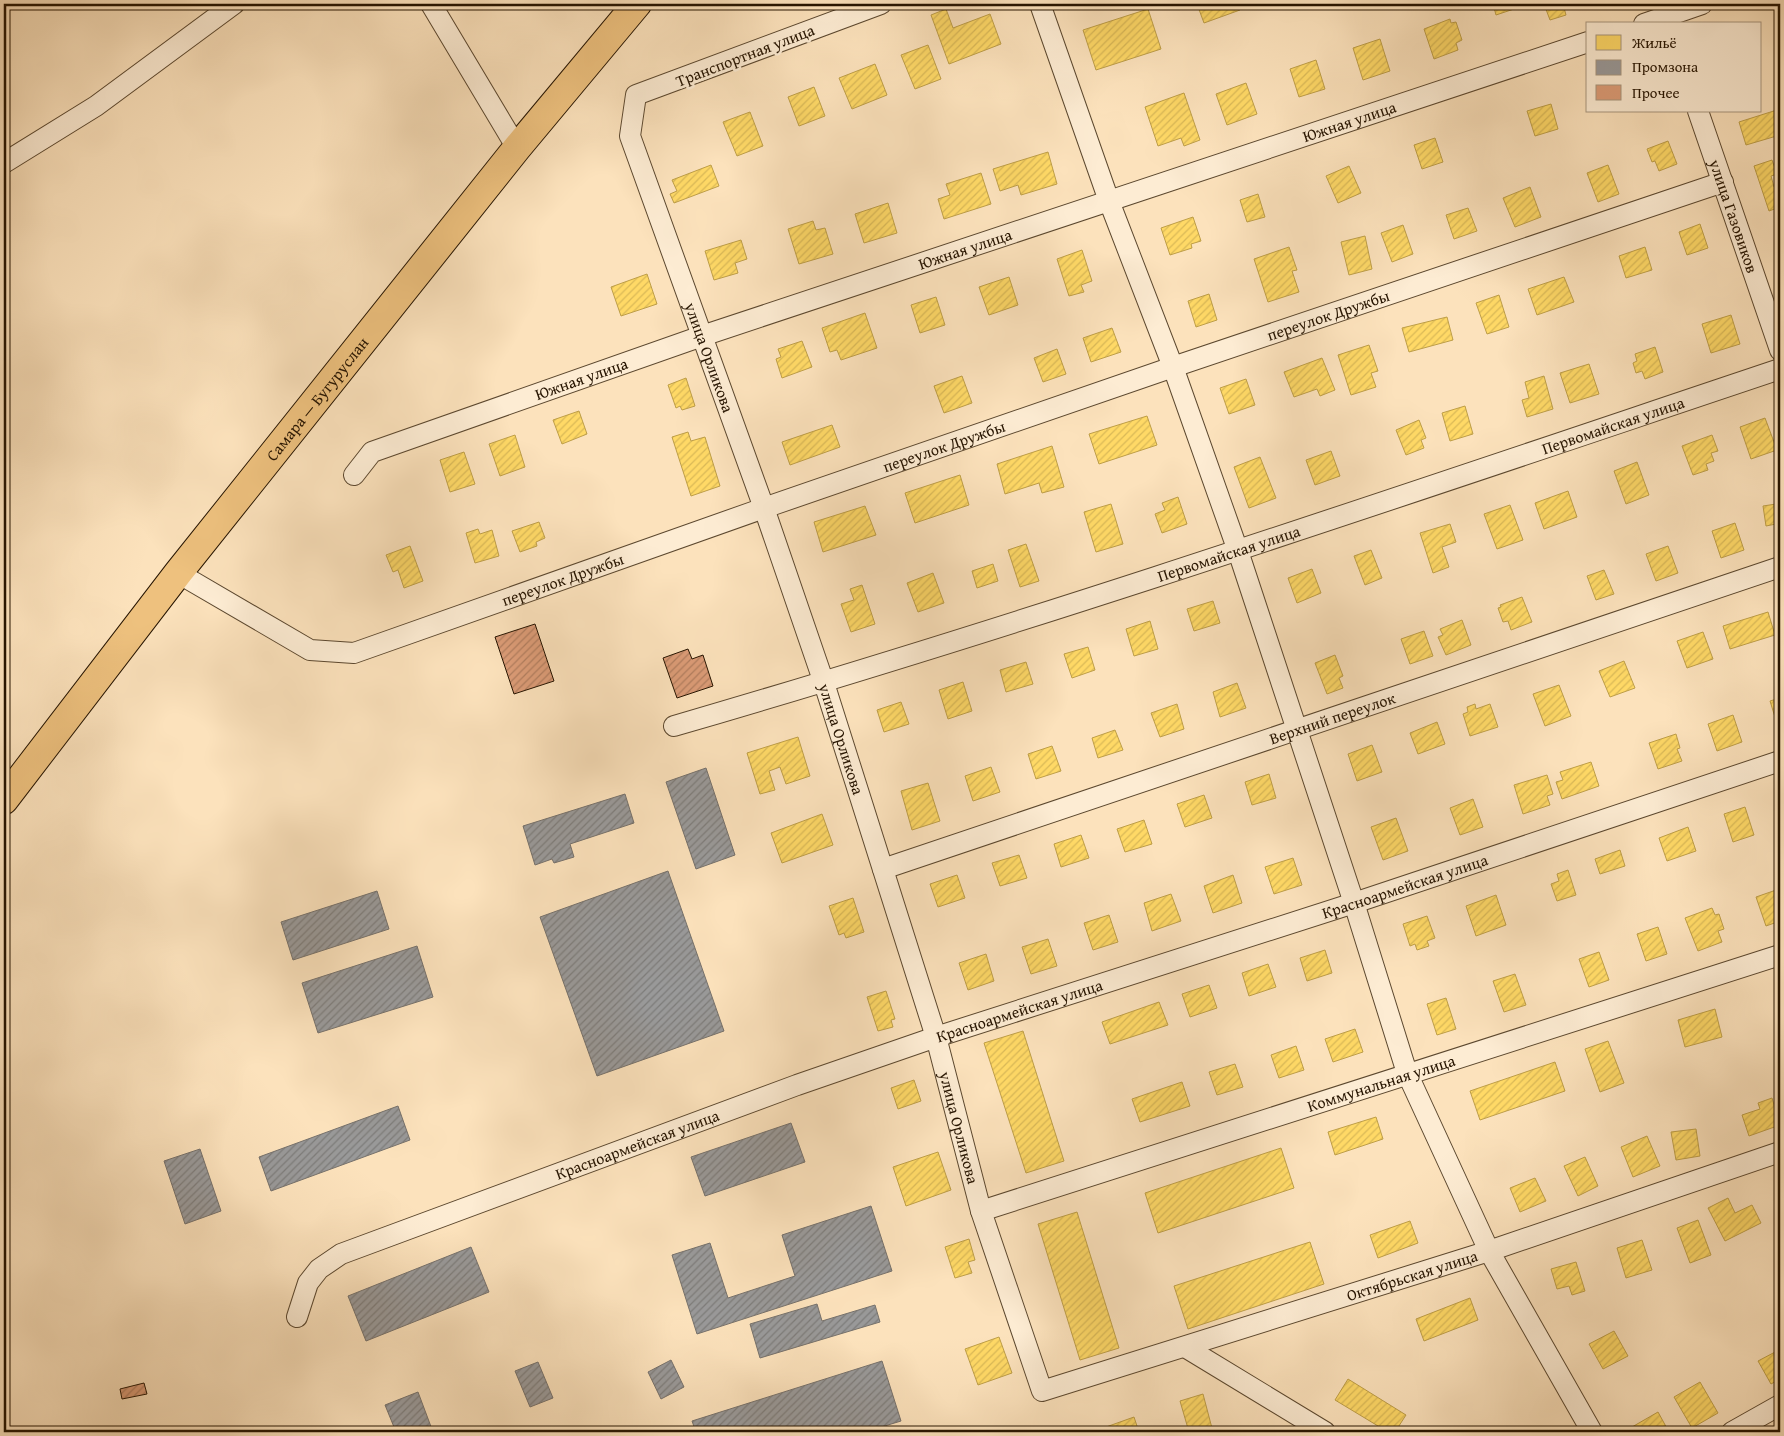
<svg xmlns="http://www.w3.org/2000/svg" width="1784" height="1436" viewBox="0 0 1784 1436" font-family="'Gentium Book Plus',serif">
	<style>
		.homes { fill: url(#homes-hatch); stroke: #be9e47 }
		.industry { fill: url(#industry-hatch); stroke: #76716b }
		.building { fill: url(#building-hatch); stroke: #261400 }
		.lines { fill: none; stroke-linecap: round; stroke-linejoin: round }
		.minor-casing { stroke: #5c482f; stroke-width: 22 }
		.primary-casing { stroke: #261400; stroke-width: 30 }
		.minor { stroke: #fdecd3; stroke-width: 20 }
		.primary { stroke: #eec17e; stroke-width: 28 }
		.labels { text-anchor: middle; dominant-baseline: central; stroke-width: 5; stroke-linejoin: round; paint-order: stroke }
		.street-label { font-size: 16px; fill: #261400; stroke: #fdecd3 }
	</style>
	<defs>
		<pattern id="homes-hatch" width="6" height="6" patternUnits="userSpaceOnUse" patternTransform="scale(1.25)"><rect width="6" height="6" fill="#ffd966"/><path d="M-1 1l2-2M0 6l6-6M5 7l2-2" fill="none" stroke="#dab957"/></pattern>
		<pattern id="industry-hatch" width="6" height="6" patternUnits="userSpaceOnUse" patternTransform="scale(1.25)"><rect width="6" height="6" fill="#999"/><path d="M-1 1l2-2M0 6l6-6M5 7l2-2" fill="none" stroke="#7d7c7a"/></pattern>
		<pattern id="building-hatch" width="6" height="6" patternUnits="userSpaceOnUse" patternTransform="scale(1.25)"><rect width="6" height="6" fill="#dc9c77"/><path d="M-1 1l2-2M0 6l6-6M5 7l2-2" fill="none" stroke="#b27e5f"/></pattern>
	</defs>
	<rect width="100%" height="100%" fill="#fce2bc"/>
	<filter id="stains"><feTurbulence type="fractalNoise" baseFrequency=".004" numOctaves="4"/><feColorMatrix values="0 0 0 0 .2 0 0 0 0 .09 0 0 0 0 .02 0 0 0 .5 -.17"/></filter>
	<radialGradient id="worn" r=".72"><stop offset=".6" stop-color="#630" stop-opacity="0"/><stop offset="1" stop-color="#630" stop-opacity=".3"/></radialGradient>
	<path class="homes" d="M1197,4H1237L1240,10L1204,23Z
		M1493,4H1515L1517,8L1496,15Z
		M1544,4H1563L1566,15L1550,20Z
		M946,9L953,28L990,14L1001,44L949,64L931,15Z
		M1148,9L1161,49L1096,70L1083,30Z
		M1450,19L1451,23L1456,22L1462,40L1456,43L1458,50L1434,59L1424,29Z
		M1380,39L1390,71L1363,80L1353,48Z
		M928,45L941,79L915,89L901,55Z
		M1316,60L1325,89L1299,97L1290,69Z
		M875,64L887,95L852,109L839,78Z
		M1246,83L1257,114L1227,125L1216,94Z
		M814,87L825,116L799,126L788,97Z
		M1184,93L1200,140L1184,146L1181,138L1158,146L1145,107Z
		M1551,104L1558,129L1535,136L1527,111Z
		M1780,109V135L1746,145L1739,122Z
		M750,112L763,146L737,156L723,122Z
		M1435,138L1443,162L1422,169L1414,145Z
		M1668,141L1677,164L1659,171L1655,161L1652,162L1647,149Z
		M1048,152L1057,184L1021,195L1018,185L1000,191L993,169Z
		M1772,160L1777,174L1771,176L1774,187L1780,185V207L1769,211L1754,166Z
		M711,165L719,186L674,203L670,194L677,191L672,180Z
		M1608,165L1619,194L1598,202L1587,173Z
		M1349,166L1361,193L1338,203L1326,176Z
		M981,173L991,204L944,219L938,199L950,195L946,184Z
		M1530,187L1541,217L1515,227L1503,198Z
		M1258,194L1265,217L1247,222L1240,200Z
		M888,203L897,233L864,243L855,214Z
		M1468,208L1477,231L1454,239L1446,215Z
		M1193,217L1201,241L1191,244L1192,248L1170,255L1161,228Z
		M813,221L816,230L825,228L833,254L799,264L788,229Z
		M1700,224L1708,248L1687,255L1679,232Z
		M1403,225L1413,254L1392,262L1381,233Z
		M1365,236L1372,269L1349,275L1341,242Z
		M741,240L747,259L735,263L738,273L714,280L705,251Z
		M1289,247L1297,270L1292,271L1299,292L1268,302L1254,259Z
		M1645,247L1652,270L1626,278L1619,256Z
		M1082,250L1092,281L1081,285L1084,292L1069,296L1057,259Z
		M647,274L657,304L621,316L611,287Z
		M1009,277L1018,305L989,315L979,287Z
		M1564,277L1574,302L1537,315L1528,289Z
		M1209,294L1217,320L1196,327L1188,301Z
		M1499,295L1509,327L1487,334L1476,303Z
		M936,297L945,325L920,333L911,305Z
		M865,313L877,348L841,360L837,350L830,352L822,328Z
		M1731,315L1740,344L1711,353L1702,324Z
		M1447,317L1453,340L1409,352L1402,328Z
		M1112,328L1121,352L1091,362L1083,338Z
		M802,341L812,367L782,378L776,359L781,357L778,349Z
		M1369,345L1378,371L1371,373L1376,387L1351,395L1338,355Z
		M1655,347L1663,372L1645,379L1642,371L1636,373L1633,363L1637,361L1635,354Z
		M1057,349L1066,374L1043,382L1034,358Z
		M1322,358L1335,390L1320,396L1317,389L1294,397L1284,372Z
		M1589,364L1599,394L1570,403L1560,373Z
		M962,376L972,403L944,413L934,386Z
		M1544,376L1553,409L1527,417L1522,400L1529,398L1525,382Z
		M686,378L695,406L682,410L680,406L676,408L668,385Z
		M1246,379L1255,405L1229,414L1220,388Z
		M1465,406L1473,434L1450,441L1442,413Z
		M579,411L587,434L562,444L553,420Z
		M1147,416L1157,445L1099,464L1089,434Z
		M1765,418L1777,450L1751,459L1740,427Z
		M1419,420L1426,438L1421,440L1424,448L1406,455L1396,430Z
		M832,425L840,447L790,465L782,442Z
		M688,432L691,441L705,437L720,486L691,496L672,437Z
		M515,435L525,467L500,476L489,444Z
		M1712,435L1718,451L1711,453L1714,461L1706,464L1708,470L1693,475L1682,446Z
		M1052,446L1064,487L1042,493L1039,483L1005,494L997,464Z
		M1331,451L1340,476L1315,485L1306,460Z
		M464,452L475,484L450,492L440,460Z
		M1260,457L1276,498L1249,508L1234,467Z
		M1637,462L1649,495L1626,504L1614,471Z
		M960,475L969,505L915,523L905,493Z
		M1568,491L1577,517L1544,529L1535,503Z
		M1178,497L1187,524L1162,533L1155,514L1165,510L1162,503Z
		M1111,504L1123,544L1096,552L1084,512Z
		M1776,504L1777,512L1780,511V536H1778L1776,524L1766,526L1763,506Z
		M1510,505L1523,540L1497,549L1484,514Z
		M865,506L876,535L823,552L814,522Z
		M539,522L545,538L536,542L537,546L520,552L512,531Z
		M1735,523L1744,550L1721,558L1712,531Z
		M1450,524L1456,542L1442,547L1449,567L1433,573L1420,533Z
		M478,529L480,534L492,530L499,556L475,563L466,533Z
		M1026,544L1039,581L1020,587L1008,550Z
		M410,546L423,581L404,588L398,570L393,572L386,555Z
		M1668,546L1678,573L1656,581L1646,554Z
		M1371,550L1382,578L1365,585L1354,556Z
		M993,564L998,581L977,588L972,571Z
		M1312,569L1321,593L1297,603L1288,578Z
		M1604,570L1614,594L1596,600L1587,576Z
		M933,573L944,603L918,612L907,583Z
		M862,585L875,624L851,632L841,604L854,600L850,589Z
		M1522,597L1532,622L1511,630L1508,621L1503,622L1498,608L1501,607L1500,605Z
		M1213,601L1220,623L1194,631L1187,609Z
		M1768,612L1775,635L1730,649L1723,626Z
		M1462,620L1471,645L1446,655L1438,637L1443,635L1440,629Z
		M1150,621L1158,649L1134,656L1126,629Z
		M1424,631L1433,656L1410,664L1401,639Z
		M1703,632L1713,659L1687,668L1677,641Z
		M1088,647L1095,670L1072,678L1064,654Z
		M1335,655L1343,676L1339,678L1343,688L1327,694L1315,663Z
		M1624,661L1635,688L1610,697L1599,671Z
		M1026,662L1033,684L1006,692L1000,670Z
		M963,682L972,711L948,719L939,690Z
		M1237,683L1246,708L1220,717L1213,692Z
		M1559,685L1571,716L1545,726L1533,694Z
		M1780,698V729L1779,730L1770,701Z
		M901,702L909,724L884,732L877,710Z
		M1177,704L1184,729L1160,737L1151,713Z
		M1475,704L1476,709L1490,704L1498,727L1470,736L1463,714L1468,712L1467,707Z
		M1733,715L1742,742L1717,751L1708,724Z
		M1437,722L1445,744L1418,754L1410,733Z
		M1115,730L1123,750L1098,758L1092,738Z
		M1676,734L1680,748L1677,749L1682,761L1658,769L1649,743Z
		M798,737L810,776L786,784L780,767L769,771L775,790L760,794L747,753Z
		M1372,745L1382,772L1357,781L1348,754Z
		M1052,746L1061,771L1036,779L1028,754Z
		M1591,762L1599,786L1562,799L1556,782L1563,780L1560,772Z
		M991,767L1000,792L973,801L965,776Z
		M1269,774L1276,798L1252,805L1245,782Z
		M1547,775L1553,794L1547,796L1550,805L1523,814L1514,785Z
		M928,783L940,821L912,830L901,791Z
		M1204,795L1212,818L1185,827L1177,804Z
		M1473,799L1483,827L1460,835L1450,808Z
		M1745,807L1754,835L1733,842L1724,814Z
		M822,814L833,845L782,863L771,833Z
		M1396,818L1408,851L1383,860L1371,827Z
		M1144,820L1152,844L1125,852L1117,829Z
		M1688,827L1696,851L1667,861L1659,838Z
		M1081,835L1089,858L1061,867L1054,844Z
		M1620,850L1625,866L1600,874L1595,859Z
		M1019,855L1027,878L1000,886L992,863Z
		M1293,858L1302,885L1274,894L1265,867Z
		M1568,870L1576,895L1557,901L1551,884L1559,881L1557,874Z
		M957,875L965,898L938,907L930,884Z
		M1233,875L1242,903L1213,913L1204,886Z
		M1779,889L1780,921L1766,926L1756,897Z
		M1171,894L1181,921L1152,931L1144,903Z
		M1496,895L1506,925L1476,936L1466,906Z
		M853,898L864,932L846,938L844,933L839,935L829,906Z
		M1712,908L1715,915L1719,914L1724,929L1718,931L1722,942L1698,951L1685,918Z
		M1109,915L1118,942L1093,950L1084,923Z
		M1427,916L1435,938L1427,941L1429,946L1417,950L1415,944L1410,946L1403,924Z
		M1658,927L1667,954L1646,961L1637,934Z
		M1048,939L1057,966L1031,974L1022,947Z
		M1325,950L1332,973L1307,981L1300,958Z
		M1599,952L1609,980L1589,987L1579,959Z
		M986,954L994,981L968,990L959,963Z
		M1268,964L1276,987L1249,996L1242,973Z
		M1515,974L1526,1005L1504,1012L1493,981Z
		M1209,985L1217,1008L1190,1017L1182,994Z
		M886,991L895,1019L891,1020L893,1027L878,1031L867,997Z
		M1446,998L1456,1029L1437,1035L1427,1004Z
		M1159,1002L1168,1025L1110,1044L1102,1022Z
		M1715,1009L1722,1037L1685,1047L1678,1020Z
		M1355,1029L1363,1052L1333,1062L1325,1039Z
		M1023,1031L1064,1161L1026,1173L984,1043Z
		M1608,1041L1624,1083L1600,1092L1585,1049Z
		M1296,1046L1304,1070L1279,1078L1271,1055Z
		M1555,1062L1565,1091L1480,1120L1470,1091Z
		M1235,1064L1243,1087L1217,1095L1209,1072Z
		M914,1080L921,1101L898,1109L891,1088Z
		M1182,1082L1190,1106L1140,1122L1132,1099Z
		M1772,1098L1780,1125L1749,1136L1742,1115L1760,1109L1758,1103Z
		M1376,1117L1383,1139L1335,1155L1328,1132Z
		M1696,1129L1700,1156L1676,1160L1671,1132Z
		M1647,1136L1660,1166L1633,1177L1621,1147Z
		M1281,1148L1294,1188L1158,1233L1145,1193Z
		M938,1152L951,1190L906,1206L893,1167Z
		M1585,1157L1598,1186L1578,1196L1564,1166Z
		M1535,1178L1546,1201L1520,1212L1510,1188Z
		M1728,1198L1735,1213L1752,1205L1761,1223L1725,1241L1708,1208Z
		M1077,1212L1119,1348L1080,1360L1038,1224Z
		M1698,1220L1711,1255L1690,1263L1677,1228Z
		M1410,1221L1418,1243L1378,1258L1370,1235Z
		M969,1239L975,1260L968,1262L972,1273L955,1278L945,1247Z
		M1642,1240L1652,1270L1626,1278L1617,1248Z
		M1310,1242L1324,1284L1188,1329L1174,1286Z
		M1576,1262L1585,1291L1572,1295L1569,1286L1557,1289L1551,1269Z
		M1470,1298L1478,1320L1424,1341L1416,1319Z
		M1614,1331L1628,1356L1603,1369L1589,1344Z
		M999,1337L1012,1373L978,1385L965,1349Z
		M1777,1351L1780,1357V1379L1771,1384L1758,1361Z
		M1348,1379L1406,1415L1395,1432H1388L1335,1400Z
		M1700,1382L1718,1413L1692,1428L1674,1397Z
		M1203,1394L1213,1432H1189L1180,1401Z
		M1658,1412L1669,1432H1635L1632,1427Z
		M1134,1417L1139,1432H1092Z"/>
	<path class="industry" d="M706,768L735,855L696,869L666,782Z
		M625,794L634,823L570,844L574,857L554,863L552,859L535,865L523,826Z
		M668,871L724,1031L597,1076L540,917Z
		M377,891L389,929L293,960L281,922Z
		M417,946L433,997L318,1033L302,983Z
		M398,1106L410,1140L271,1191L259,1157Z
		M791,1123L805,1162L705,1196L691,1157Z
		M200,1149L221,1211L185,1224L164,1161Z
		M871,1206L892,1271L697,1334L672,1255L710,1243L728,1298L795,1276L782,1235Z
		M471,1247L489,1292L366,1341L348,1296Z
		M817,1304L822,1321L875,1305L880,1322L760,1358L750,1324Z
		M671,1360L684,1387L661,1399L648,1372Z
		M882,1361L901,1421L865,1432H696L692,1421Z
		M538,1362L553,1398L530,1407L515,1371Z
		M418,1392L433,1432H396L385,1405Z"/>
	<path class="building" d="M535,624L554,681L514,694L495,637Z
		M688,649L692,659L703,655L713,686L677,698L663,658Z
		M144,1383L147,1394L122,1399L120,1389Z"/>
	<g class="lines">
		<defs>
			<g id="minor">
				<path d="M431,4L517,148"/>
				<path id="s1" d="M881,4L636,95L630,136L764,508L824,683L936,1037L981,1211L1042,1391L1489,1251L1780,1152"/>
				<path d="M1040,4L1109,201L1173,367L1238,551L1354,903L1407,1073L1489,1251L1592,1432"/>
				<path d="M1644,24L1702,4"/>
				<path id="s2" d="M1698,111L1780,350"/>
				<path d="M4,163L96,106L234,4"/>
				<path id="s3" d="M354,475L372,452L702,336L1588,42"/>
				<path id="s4" d="M178,573L310,650L354,653L764,508L1173,367L1723,182"/>
				<path id="s5" d="M674,726C1046,618 1413,492 1780,369"/>
				<path id="s6" d="M883,869L1780,567"/>
				<path id="s7" d="M981,1211L1780,955"/>
				<path id="s8" d="M297,1317L308,1283L319,1269L341,1254L797,1085L936,1037L1354,903L1780,761"/>
				<path d="M1185,1347L1325,1432"/>
				<path d="M1732,1432L1780,1405"/>
			</g>
			<g id="primary">
				<path id="s9" d="M4,800L178,573L517,148L637,4"/>
			</g>
		</defs>
		<use href="#minor" class="minor-casing"/>
		<use href="#primary" class="primary-casing"/>
		<use href="#minor" class="minor"/>
		<use href="#primary" class="primary"/>
	</g>
	<g class="labels">
		<g class="street-label">
			<text transform="translate(745 55) rotate(-21)">Транспортная улица</text>
			<text stroke="none"><textPath href="#s3" startOffset="1061">Южная улица</textPath></text>
			<text stroke="none"><textPath href="#s2" startOffset="111">улица Газовиков</textPath></text>
			<text stroke="none"><textPath href="#s3" startOffset="656">Южная улица</textPath></text>
			<text stroke="none"><textPath href="#s4" startOffset="1228">переулок Дружбы</textPath></text>
			<text stroke="none"><textPath href="#s1" startOffset="538">улица Орликова</textPath></text>
			<text stroke="none"><textPath href="#s3" startOffset="251">Южная улица</textPath></text>
			<text stroke="none"><textPath href="#s9" startOffset="509">Самара — Бугуруслан</textPath></text>
			<text stroke="none"><textPath href="#s5" startOffset="986">Первомайская улица</textPath></text>
			<text stroke="none"><textPath href="#s4" startOffset="822">переулок Дружбы</textPath></text>
			<text stroke="none"><textPath href="#s5" startOffset="581">Первомайская улица</textPath></text>
			<text stroke="none"><textPath href="#s4" startOffset="418">переулок Дружбы</textPath></text>
			<text stroke="none"><textPath href="#s6" startOffset="474">Верхний переулок</textPath></text>
			<text stroke="none"><textPath href="#s1" startOffset="942">улица Орликова</textPath></text>
			<text stroke="none"><textPath href="#s8" startOffset="1206">Красноармейская улица</textPath></text>
			<text stroke="none"><textPath href="#s8" startOffset="801">Красноармейская улица</textPath></text>
			<text stroke="none"><textPath href="#s7" startOffset="420">Коммунальная улица</textPath></text>
			<text stroke="none"><textPath href="#s1" startOffset="1348">улица Орликова</textPath></text>
			<text stroke="none"><textPath href="#s8" startOffset="396">Красноармейская улица</textPath></text>
			<text stroke="none"><textPath href="#s1" startOffset="2012">Октябрьская улица</textPath></text>
		</g>
	</g>
	<rect width="1784" height="1436" fill="none" stroke="#fce2bc" stroke-width="20"/>
	<rect x="5" y="5" width="1774" height="1426" fill="none" stroke="#261400" stroke-width="2.5"/>
	<rect x="10" y="10" width="1764" height="1416" fill="none" stroke="#261400"/>
	<rect x="1586" y="22" width="175" height="90" fill="#fdecd3" stroke="#a7967f"/>
	<rect x="1596" y="35" width="25" height="15" fill="#ffd966" stroke="#a7967f"/>
	<text x="1632" y="48" font-size="15" fill="#261400">Жильё</text>
	<rect x="1596" y="60" width="25" height="15" fill="#999999" stroke="#a7967f"/>
	<text x="1632" y="72" font-size="15" fill="#261400">Промзона</text>
	<rect x="1596" y="85" width="25" height="15" fill="#dc9c77" stroke="#a7967f"/>
	<text x="1632" y="98" font-size="15" fill="#261400">Прочее</text>
	<rect width="100%" height="100%" filter="url(#stains)"/>
	<rect width="100%" height="100%" fill="url(#worn)"/>
</svg>
